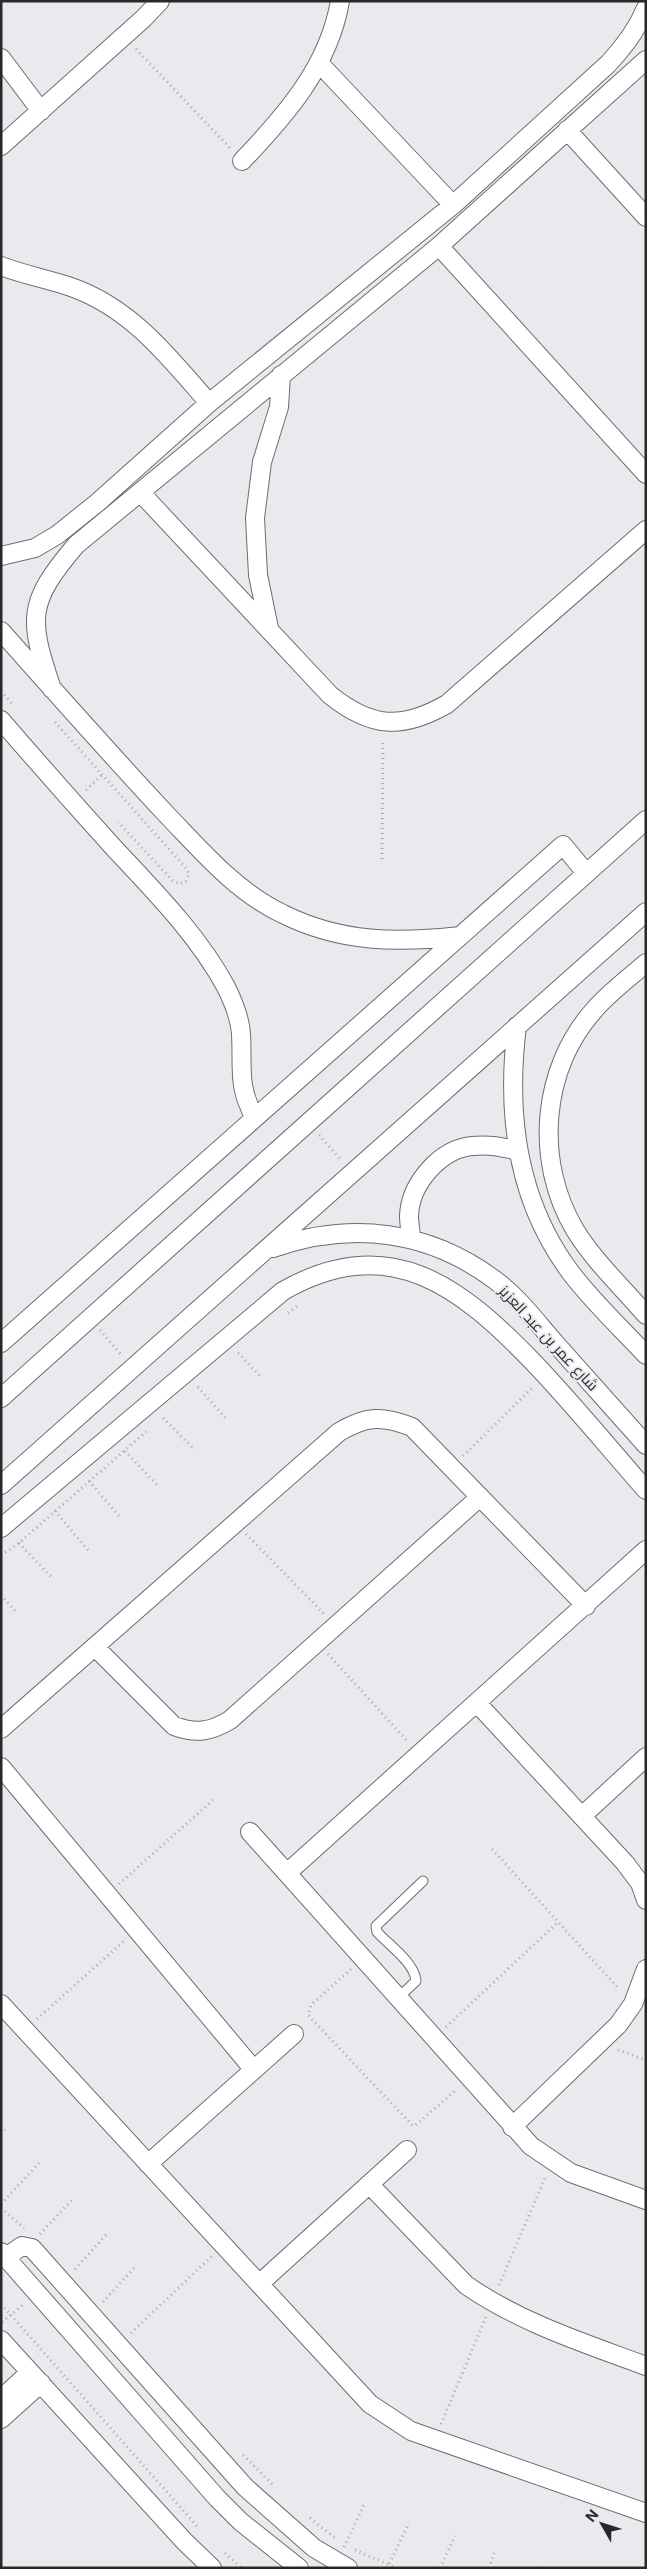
<svg xmlns="http://www.w3.org/2000/svg" width="647" height="2569" viewBox="0 0 647 2569" font-family="Inter,Cairo,sans-serif">
	<style>
		.lines { fill: none; stroke-linecap: round; stroke-linejoin: round }
		.service-casing { stroke: #6e6c70; stroke-width: 11 }
		.minor-casing { stroke: #6e6c70; stroke-width: 20 }
		.path { stroke: #aaa8ab; stroke-width: 3; stroke-dasharray: 1 4; stroke-linecap: butt }
		.service { stroke: #fff; stroke-width: 9 }
		.minor { stroke: #fff; stroke-width: 18 }
		.labels { text-anchor: middle; dominant-baseline: central; stroke-width: 4; stroke-linejoin: round; paint-order: stroke }
		.street-label { font-size: 15px; fill: #292829; stroke: #ebe9ed }
	</style>
	<rect width="100%" height="100%" fill="#ebe9ed"/>
	<g class="lines">
		<defs>
			<path id="service" d="M398,1998L416,1981C415,1963 389,1945 377,1932L376,1926L423,1881"/>
			<path id="minor" d="M1,58L41,111
				M319,63L453,205
				M567,130L646,217
				M1,146L144,18L160,1
				M242,161C286,115 329,66 340,1
				M439,246L646,474
				M1,266C24,275 48,279 71,287C131,308 168,356 209,403
				M140,492L330,695C371,728 402,730 447,704L646,530
				M1,556L35,548L57,535L97,503L209,403L453,205L608,64C624,47 637,30 646,8
				M269,628L258,575L255,518L262,462L279,407L281,375
				M1,631C56,693 110,754 166,814C201,850 236,892 283,914C341,943 398,943 460,936
				M52,689C28,618 27,603 76,545L439,246L646,60
				M1,720C38,763 76,806 114,848C154,891 198,935 226,987C233,1001 240,1017 241,1034C243,1068 237,1086 255,1118
				M646,963C629,978 610,992 595,1009C541,1069 534,1161 575,1230C594,1261 622,1287 646,1315
				M517,1026C506,1113 517,1201 571,1273C593,1302 621,1328 646,1355
				M411,1239C411,1232 409,1224 409,1216C410,1184 440,1149 472,1146C489,1144 502,1147 518,1151
				M273,1248C351,1221 428,1230 495,1280C518,1297 536,1321 555,1343C585,1377 616,1411 646,1445
				M1,1343L563,845L586,873
				M1,1398L646,820
				M1,1485L646,912
				M1,1528L283,1291C390,1230 461,1287 535,1364C573,1404 609,1448 646,1490
				M95,1647L174,1726C196,1734 210,1732 230,1720L480,1497
				M477,1703L625,1863L640,1883L646,1900
				M1,1729L339,1432C366,1416 382,1415 412,1427L586,1606
				M1,1767L254,2070
				M582,1816L646,1757
				M250,1832L531,2146L571,2173L646,2200
				M287,1873L646,1550
				M1,2004L370,2404L411,2431L646,2513
				M512,2127L618,2025L633,2004L646,1969
				M148,2164L294,2034
				M369,2184L466,2285C521,2323 584,2343 646,2366
				M1,2252L217,2498L241,2522L299,2568
				M6,2257L22,2246L32,2248L245,2487L314,2548L348,2568
				M259,2284L407,2150
				M1,2340L184,2541L212,2568
				M1,2399L30,2372
				M1,2419L41,2383"/>
		</defs>
		<use href="#service" class="service-casing"/>
		<use href="#minor" class="minor-casing"/>
		<path class="path" d="M136,49L230,148
			M1,691L14,706
			M55,722L186,868L189,874L186,881L180,884L173,881L118,822
			M86,790L103,774
			M382,859L383,739
			M319,1135L341,1160
			M288,1313L299,1305
			M100,1330L122,1356
			M238,1353L262,1378
			M198,1387L227,1420
			M163,1418L195,1450
			M125,1451L157,1485
			M463,1456L533,1387
			M89,1481L119,1516
			M55,1511L88,1550
			M246,1534L324,1614
			M19,1543L52,1578
			M1,1555L19,1543L149,1429
			M1,1595L16,1612
			M328,1654L408,1742
			M492,1849L619,1989
			M119,1884L213,1800
			M351,1969L311,2005L308,2015L413,2126L417,2124L457,2089
			M37,2019L125,1940
			M446,2027L557,1923
			M618,2050L646,2060
			M1,2134L5,2130
			M1,2204L39,2163
			M1,2208L24,2228
			M40,2234L72,2200
			M75,2269L106,2235
			M499,2285L546,2176
			M103,2302L134,2268
			M1,2304L197,2526
			M2,2322L24,2304
			M131,2333L212,2256
			M441,2424L486,2317
			M243,2455L272,2484
			M310,2518L335,2538
			M344,2547L364,2505
			M355,2550L396,2568
			M225,2553L241,2568
			M387,2568L409,2523
			M440,2568L455,2536
			M489,2568L495,2551
			M542,2568L543,2566"/>
		<use href="#service" class="service"/>
		<use href="#minor" class="minor"/>
	</g>
	<g class="labels">
		<g class="street-label">
			<text transform="translate(549 1338) rotate(47)">شارع عمر بن عبد العزيز</text>
		</g>
	</g>
	<rect width="647" height="2569" fill="none" stroke="#292829" stroke-width="5"/>
	<g transform="translate(602 2524) rotate(309)" stroke="#ebe9ed" stroke-width="4" paint-order="stroke">
	<path d="M0-4L9 19L0 12L-9 19Z" fill="#292829"/>
	<text y="-8" font-size="14" font-weight="bold" text-anchor="middle" fill="#292829">N</text>
	</g>
</svg>
